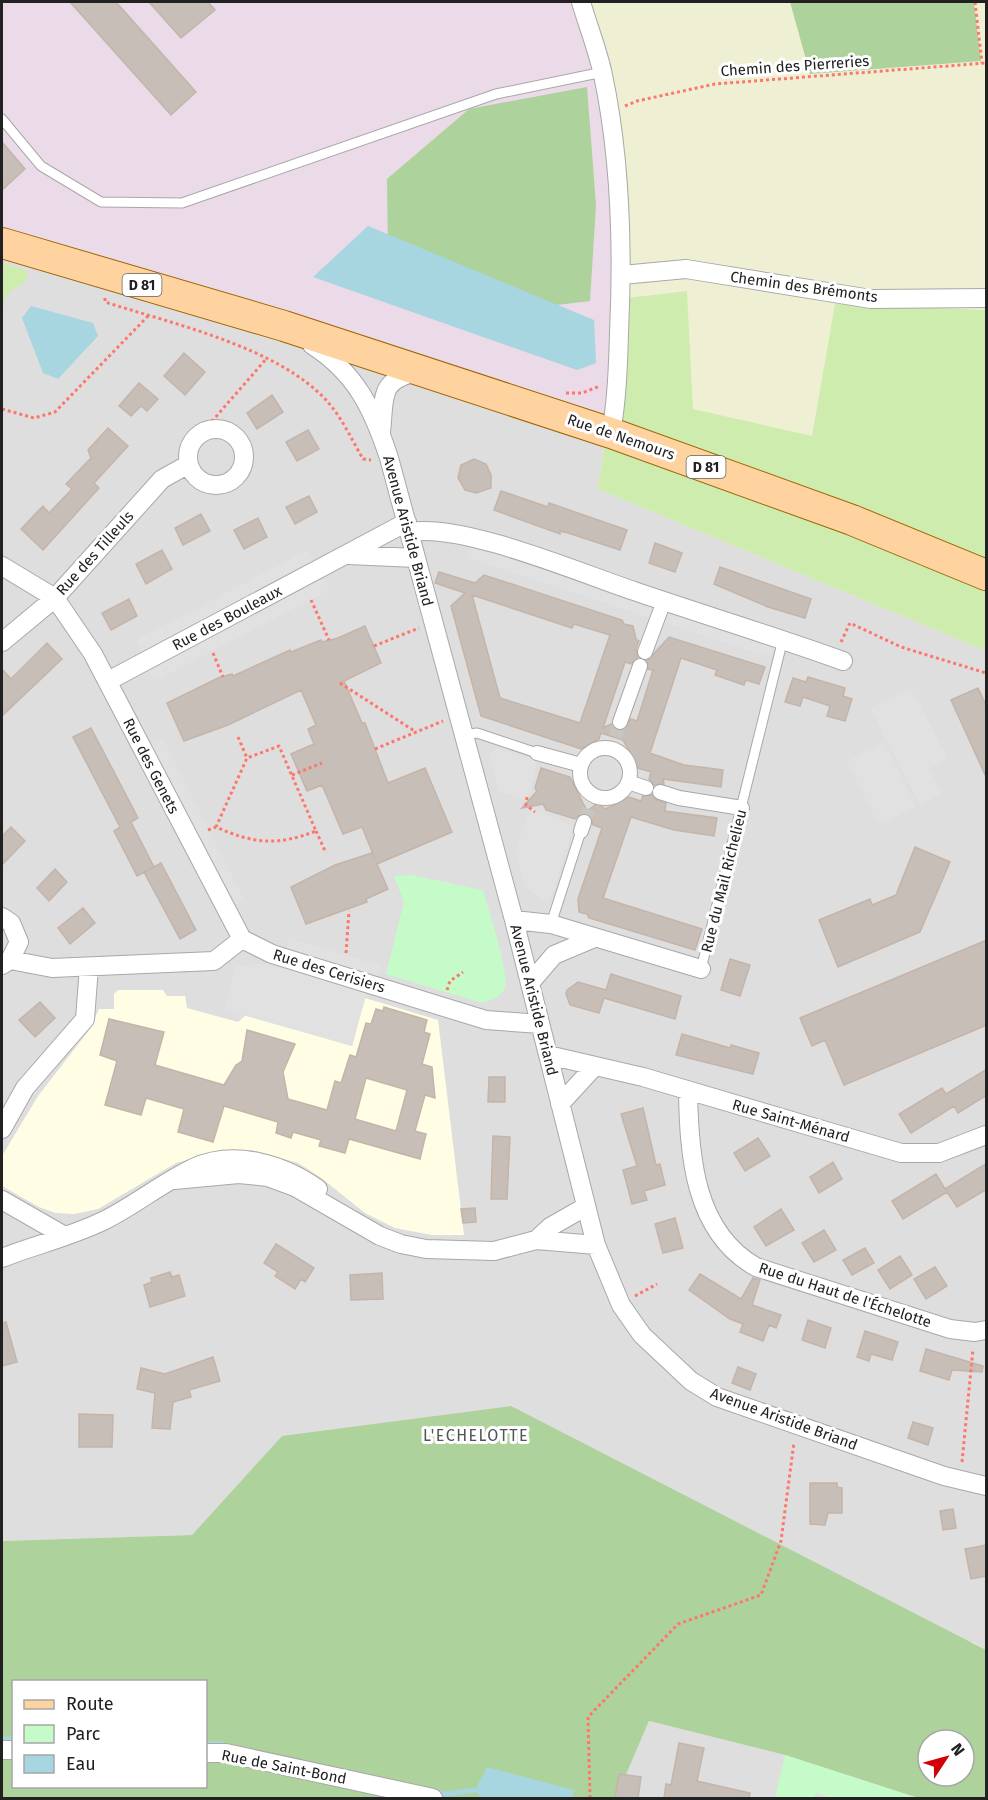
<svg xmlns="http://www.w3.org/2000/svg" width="988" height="1800" viewBox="0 0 988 1800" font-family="'Fira Sans',sans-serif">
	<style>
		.residential { fill: #dfdede }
		.industrial { fill: #ebdae8 }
		.education { fill: #fffee4 }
		.farmland { fill: #eff0d3 }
		.grass { fill: #ceecad }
		.forest { fill: #add29b; fill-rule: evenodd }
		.park { fill: #c5fbc8 }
		.parking { fill: #e1e1e1 }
		.water { fill: #a7d5e0 }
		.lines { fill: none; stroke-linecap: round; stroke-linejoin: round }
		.stream { stroke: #a7d5e0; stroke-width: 5 }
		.building { fill: #c7beb7; stroke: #c4b4a9; stroke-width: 1.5; fill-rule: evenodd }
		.pedestrian-tunnel { stroke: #c8c5c0; stroke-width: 14; stroke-dasharray: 14 7; stroke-linecap: butt }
		.service-casing { stroke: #a8a8a8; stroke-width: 11 }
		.pedestrian-casing { stroke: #a8a8a8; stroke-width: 16 }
		.minor-casing { stroke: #a8a8a8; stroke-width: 20 }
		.primary-casing { stroke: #9f6500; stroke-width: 32 }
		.path { stroke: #fe776d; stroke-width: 3; stroke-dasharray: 3 3; stroke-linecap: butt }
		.service { stroke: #fff; stroke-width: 9 }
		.pedestrian { stroke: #fff; stroke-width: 14 }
		.minor { stroke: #fff; stroke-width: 18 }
		.primary { stroke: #ffd3a0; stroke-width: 30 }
		.labels { text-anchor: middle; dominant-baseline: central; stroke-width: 6; stroke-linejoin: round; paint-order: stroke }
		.shield { fill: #fff; stroke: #646464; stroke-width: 1.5 }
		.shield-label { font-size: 14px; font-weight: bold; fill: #212121 }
		.street-label { font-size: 15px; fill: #212121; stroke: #fff }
		.neighbourhood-label { font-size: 16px; letter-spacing: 1.5px; fill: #545454; stroke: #fff }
	</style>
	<rect width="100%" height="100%" fill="#f2eee8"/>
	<path class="residential" d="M2,231L608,421L598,489L986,651V1650L974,1643L282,1436L192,1535L2,1541Z
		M649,1721L785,1755L918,1798H616Z"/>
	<path class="industrial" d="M2,2H579L616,135L608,421L2,231Z"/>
	<path class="education" d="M118,990H163L167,996H185L187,1008L238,1022L246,1015L352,1046L365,998L438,1020L464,1235H432L395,1228L365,1213L320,1177L298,1163L252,1150H228L176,1163L98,1209L74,1214L56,1213L39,1207L2,1186V1156L38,1096L90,1029L99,1009H114V994Z"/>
	<path class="farmland" d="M579,2H790L811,74L981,61L974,2H986V310L835,304L812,436L692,409L687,291L627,298L616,135Z"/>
	<path class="grass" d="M2,263L28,271L26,282C6,293 5,294 2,315Z
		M687,291L693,409L812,436L835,304L986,310V651L598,489L627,298Z"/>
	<path class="forest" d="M790,2H974L981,61L810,74Z
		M587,87L596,205L590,301L524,309L388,256L387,179L469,109Z
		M511,1406L986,1650V1798H918L785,1755L649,1721L616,1798H2V1541L192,1535L282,1436ZM14,1682H206V1786H14ZM928,1740H964V1776H928Z"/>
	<path class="park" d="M411,875L483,890C488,908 509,973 505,987C502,997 491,1000 482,1003L386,974L404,902L394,876Z
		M785,1755L918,1798H832L816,1793L814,1798H775Z"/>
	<path class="parking" d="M472,544L776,637L770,657L468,558Z
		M308,550L315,563L143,653L136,640Z
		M322,576L329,590L155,681L147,667Z
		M911,689L948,758L929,768L942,793L920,805L870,708Z
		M163,739L244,900L224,910L142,749Z
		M884,742L916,806L879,825L847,761Z
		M496,748L537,761L528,801L499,791L489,755Z
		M532,808L574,826L549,903L525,887L515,849Z
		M289,938L381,966L375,985L283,958Z
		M274,963L367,992L352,1046L225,1010L236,966Z"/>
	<path class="water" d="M368,226L594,320L596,363L577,370L313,277Z
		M31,306L93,323L98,336L58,379L43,373L22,318Z
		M487,1767L574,1790L572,1798H480L475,1790Z"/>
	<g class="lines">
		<path class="stream" d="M2,1739H14
			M206,1744H222
			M433,1791L446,1794L475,1790"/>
	</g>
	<path class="building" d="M70,2H116L196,92L171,115Z
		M149,2H208L215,10L181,38Z
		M2,142L25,169L2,190Z
		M184,353L205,372L185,395L164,376Z
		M139,383L158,399L147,411L141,406L131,416L119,406Z
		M272,395L283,412L257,429L247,413Z
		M108,428L128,446L94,483L99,488L43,550L21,529L43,506L49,513L72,489L66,484L91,458L88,450Z
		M308,430L319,449L297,461L286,442Z
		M474,459L486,464L491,475V488L476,493L465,490L458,478L461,465Z
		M501,491L548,507L549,503L627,530L620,550L568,533L560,531V534L494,510Z
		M309,496L317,512L295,524L286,507Z
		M201,514L210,531L183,545L175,528Z
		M258,518L267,537L244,549L234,530Z
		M655,543L682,553L675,572L649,563Z
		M162,550L172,569L146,584L136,564Z
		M720,567L811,599L805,618L768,607L714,584Z
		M439,572L475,583L484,575L622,620L624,624L633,626L636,639L639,641L636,649L638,657L631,664L625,662L603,728L611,724L616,730L622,731L631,719L637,721L653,670L648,669L647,661L669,637L765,667L759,684L746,680L744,685L715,675L717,670L681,658L650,753L684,765L723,770L721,787L663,779L664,784L654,785L649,779L651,772L638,768L623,740L601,733L599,739L581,749L481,716L451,606L465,593L435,583ZM472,595L572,628L574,624L610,635L580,723L500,698Z
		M129,599L137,616L111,630L102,613Z
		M365,626L381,663L344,681L362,723H365L388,783L425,768L452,832L377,864L388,889L366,899L367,902L306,924L291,887L335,865L372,853L375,859L362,827L343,834L322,785L307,791L291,754L314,744L308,729L316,725L301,690L228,725L184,741L167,703L218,678L232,674L233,676L290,650L291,652L321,640L322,642L338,638Z
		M47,643L62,659L2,716V669L11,679Z
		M808,677L845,688L843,696L852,699L845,721L827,716L830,706L803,697L800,706L785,702L793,678L806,682Z
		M978,688L987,707V779L951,700Z
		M91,728L138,818L131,822L154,867L137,876L114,831L120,827L73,737Z
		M541,768L570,777L587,811L598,803L605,809L629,797L641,801L643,796L652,795L657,800L666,803L665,811L717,818L714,836L674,830L631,817L603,898L702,929L695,950L589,918L587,914L579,912L578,899L602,828L593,825L591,817L586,813L579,815L575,819L546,810L543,804L522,808L537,791L535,788Z
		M11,827L25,841L2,865V836Z
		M915,847L950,862L920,932L838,967L819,920L870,899L872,905L896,895Z
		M161,863L196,930L180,939L144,872Z
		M55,869L67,882L49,901L37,888Z
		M83,908L95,923L70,944L58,928Z
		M987,940V1025L844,1085L825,1040L812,1046L800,1018Z
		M730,959L750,965L740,996L721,990Z
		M611,974L681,996L675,1019L604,998L599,1013L570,1005L566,994L567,990L578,982L606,990Z
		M40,1002L55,1018L35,1037L19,1020Z
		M384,1007L427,1020L424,1032L430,1034L422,1064L432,1067L435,1098L425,1095L415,1131L426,1134L420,1159L349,1139L345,1153L319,1146L321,1140L293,1132L291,1138L276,1133L278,1122L224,1106L213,1142L178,1132L184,1109L146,1098L141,1115L105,1105L117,1061L100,1055L109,1019L164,1032L155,1065L224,1085L236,1065L242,1061L247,1030L295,1044L283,1072L288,1099L327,1110L335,1081L341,1083L350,1055L356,1057L366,1023L371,1024L376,1009L383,1011ZM366,1078L407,1090L396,1131L355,1119Z
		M682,1034L730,1048L731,1045L759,1053L753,1074L676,1055Z
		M987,1069V1095L958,1113L954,1106L911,1133L899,1114L942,1088L946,1094Z
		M489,1077H505V1102H488Z
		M643,1108L656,1165L660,1164L665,1185L644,1191L647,1200L632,1204L623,1170L637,1166L621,1114Z
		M493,1136L510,1137L507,1199H491Z
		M758,1138L770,1156L745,1171L734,1153Z
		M833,1162L842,1179L819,1193L810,1177Z
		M987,1163V1189L957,1207L947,1192L903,1219L892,1201L936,1174L945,1189Z
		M475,1208L476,1222L463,1223L461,1209Z
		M781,1209L794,1230L766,1246L754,1227Z
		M675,1218L683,1248L663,1253L655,1224Z
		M824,1230L836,1250L814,1262L802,1243Z
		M276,1244L314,1268L305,1282L301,1279L295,1289L275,1276L278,1272L264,1263Z
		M865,1248L874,1263L852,1275L843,1260Z
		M900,1256L912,1275L890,1289L878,1270Z
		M935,1267L947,1286L926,1299L914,1279Z
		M170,1272L172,1277L179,1275L185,1296L150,1307L144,1285L152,1282L151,1278Z
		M382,1273L383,1299L351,1300L350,1275Z
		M700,1274L741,1299L753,1278L760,1280L752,1305L781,1315L776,1328L769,1325L763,1341L740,1332L743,1324L730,1319L689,1290Z
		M808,1320L831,1328L825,1348L802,1340Z
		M6,1322L17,1362L2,1366V1323Z
		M865,1331L898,1342L892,1360L871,1354L869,1361L857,1357Z
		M926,1349L983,1366L982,1372L952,1370L949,1380L920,1371Z
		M213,1357L220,1381L189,1390L191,1397L173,1402L170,1429L152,1428L155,1393L137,1389L141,1368L165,1374Z
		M738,1367L756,1374L750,1390L732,1383Z
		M79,1414L113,1415L112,1447H79Z
		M913,1422L933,1428L928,1445L908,1438Z
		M810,1483H837V1487L842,1488V1513H828L825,1525L810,1524Z
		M953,1509L956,1528L943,1530L940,1511Z
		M987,1545V1576L971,1579L965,1549Z
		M679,1743L704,1748L697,1781L750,1793L749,1798H664L666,1784L671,1785Z
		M619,1774L641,1777L638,1798H615Z"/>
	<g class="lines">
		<path class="pedestrian-tunnel" d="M615,737L620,722
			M584,822L589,808"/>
		<defs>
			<path id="service" d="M2,119L41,166L101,202L182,203L496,94L603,72
				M463,735L477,733L537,753
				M551,924L581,831
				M701,969L783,639"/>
			<path id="pedestrian" d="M645,652L664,601
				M620,722L640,666
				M580 773a25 25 0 1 1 50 0a25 25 0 1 1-50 0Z
				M537,753L581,765
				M628,782L646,788
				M660,792L679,798L742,808
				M581,831L584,822"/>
			<path id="minor" d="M581,2C588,26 598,51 603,75C621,160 623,248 619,333C618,367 617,399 611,433
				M622,275L686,269L871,299L986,298
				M312,345C356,373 373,409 389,458L514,920L596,1245L621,1305L642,1335L691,1381L717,1397L944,1476L986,1486
				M188 457a28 28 0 1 1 56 0a28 28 0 1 1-56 0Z
				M381,432C385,397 378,380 418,372
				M410,532C463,523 580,573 634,591C704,615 774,636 843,661
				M348,555L416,558
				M2,566L55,598L93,654L242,939
				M2,642L55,598L162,479L189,464
				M108,681L407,522
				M2,917L11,923L19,942L10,960L2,965
				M514,920L551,924L701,969
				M10,960L52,968L214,961L242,939L272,954L486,1020L540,1024
				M530,983L554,955L592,939
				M548,1055L643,1077L901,1153H939L986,1135
				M688,1091C689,1155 694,1232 756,1267L950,1329L975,1332L986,1330
				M560,1104L595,1066
				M2,1129L25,1088L85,1019L89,967
				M174,1180L239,1174L268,1177L295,1187L380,1236L401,1244L426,1249L494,1251L536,1240L596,1245
				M2,1200L63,1235
				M536,1240L550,1227L585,1207
				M2,1258C35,1245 73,1236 105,1220C135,1205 162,1183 193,1168C235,1149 283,1164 318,1189
				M2,1750H14
				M206,1753H226L433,1798"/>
			<path id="primary" d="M2,243L284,326L611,433L852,520L986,575"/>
		</defs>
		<use href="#service" class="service-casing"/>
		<use href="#pedestrian" class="pedestrian-casing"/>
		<use href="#minor" class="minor-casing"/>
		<use href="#primary" class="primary-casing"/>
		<path class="path" d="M975,2L982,63
			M625,106L637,101L715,84L986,63
			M105,298V302C173,324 277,347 326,400C341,416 352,440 363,459L371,460
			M566,393H582L600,386
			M2,409L34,418L55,412L148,316
			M200,435L267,358
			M311,600L329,640
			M841,642L850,623L901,647L986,673
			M374,646L419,628
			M213,653L223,677
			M340,683L416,732
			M238,737L247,758
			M375,749L443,721
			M292,775L322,763
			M527,797L526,805L535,812
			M208,830L216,827C254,844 277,846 316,831L279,746L247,758L216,827
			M316,831L326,853
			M346,953L349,911
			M447,990L450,981L463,972
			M635,1296L657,1284
			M962,1462L973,1349
			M590,1798L588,1717L678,1624L761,1595L781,1541L794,1442"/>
		<use href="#service" class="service"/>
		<use href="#pedestrian" class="pedestrian"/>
		<use href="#minor" class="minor"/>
		<use href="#primary" class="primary"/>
	</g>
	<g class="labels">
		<g class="shield">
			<rect x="122.5" y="274" width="39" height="22" rx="4.5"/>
			<rect x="686.5" y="456" width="39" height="22" rx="4.5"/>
		</g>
		<g class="shield-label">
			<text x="142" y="285">D 81</text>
			<text x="706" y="467">D 81</text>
		</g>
		<g class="street-label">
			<text transform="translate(795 66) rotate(-4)">Chemin des Pierreries</text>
			<text transform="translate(804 287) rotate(8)">Chemin des Brémonts</text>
			<text transform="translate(621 437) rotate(19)">Rue de Nemours</text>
			<text transform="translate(408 531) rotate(75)">Avenue Aristide Briand</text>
			<text transform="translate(95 553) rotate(-48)">Rue des Tilleuls</text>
			<text transform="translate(227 618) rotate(-28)">Rue des Bouleaux</text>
			<text transform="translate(151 766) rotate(63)">Rue des Genets</text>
			<text transform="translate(724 881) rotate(-76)">Rue du Mail Richelieu</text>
			<text transform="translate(329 971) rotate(17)">Rue des Cerisiers</text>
			<text transform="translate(534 1000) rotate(76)">Avenue Aristide Briand</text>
			<text transform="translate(791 1121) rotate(16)">Rue Saint-Ménard</text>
			<text transform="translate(845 1295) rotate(18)">Rue du Haut de l'Échelotte</text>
			<text transform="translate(784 1419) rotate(20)">Avenue Aristide Briand</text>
			<text transform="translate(284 1767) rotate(11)">Rue de Saint-Bond</text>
		</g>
		<g class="neighbourhood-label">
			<text x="476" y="1435">L'ECHELOTTE</text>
		</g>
	</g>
	<rect width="988" height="1800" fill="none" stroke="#212121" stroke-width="6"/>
	<rect x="12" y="1680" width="195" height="108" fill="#ffffff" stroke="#a6a6a6" stroke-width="1.5"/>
	<rect x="24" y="1700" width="30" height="9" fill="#ffd3a0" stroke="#a6a6a6" stroke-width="1.5"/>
	<text x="66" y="1710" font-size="18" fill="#212121">Route</text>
	<rect x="24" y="1725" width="30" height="18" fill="#c5fbc8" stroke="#a6a6a6" stroke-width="1.5"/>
	<text x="66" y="1740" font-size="18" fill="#212121">Parc</text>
	<rect x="24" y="1755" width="30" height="18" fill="#a7d5e0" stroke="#a6a6a6" stroke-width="1.5"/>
	<text x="66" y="1770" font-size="18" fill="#212121">Eau</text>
	<g transform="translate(946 1758) rotate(54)"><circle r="28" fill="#ffffff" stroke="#a6a6a6" stroke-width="1.5"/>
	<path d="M0-4.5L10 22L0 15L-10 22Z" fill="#d30007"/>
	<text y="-9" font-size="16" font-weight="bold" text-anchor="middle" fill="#212121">N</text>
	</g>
</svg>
